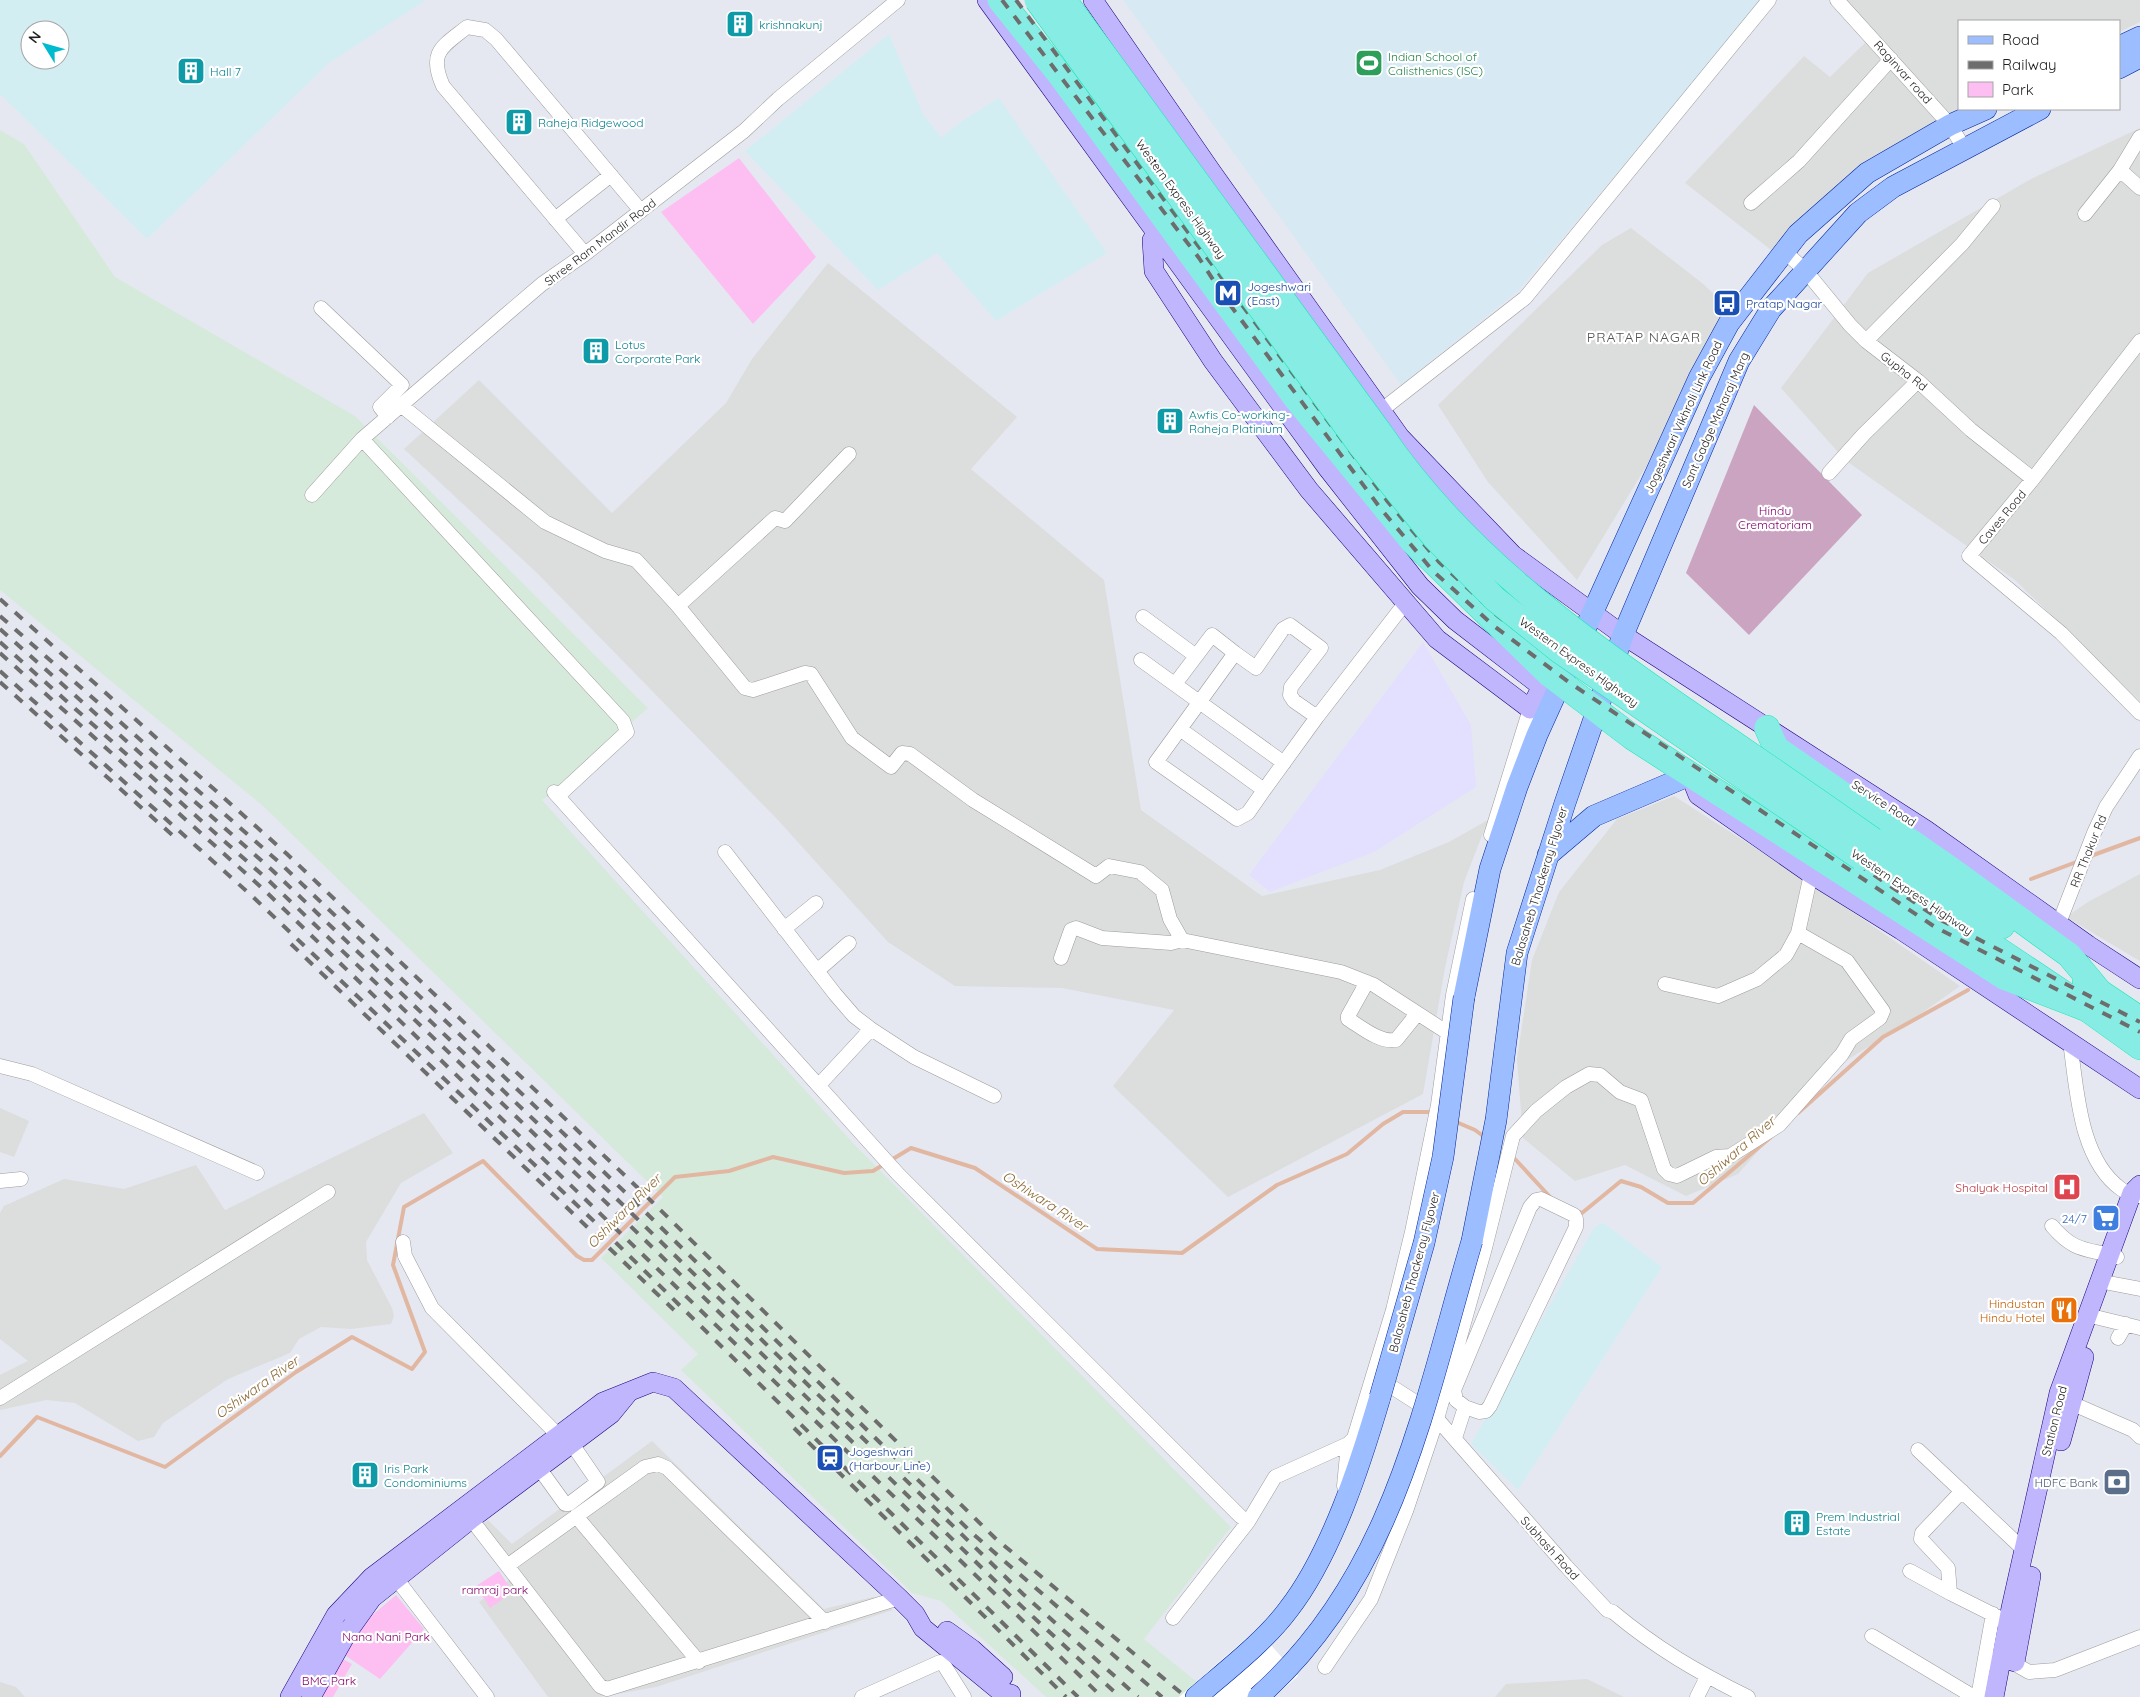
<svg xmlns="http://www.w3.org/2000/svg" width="2140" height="1697" viewBox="0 0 2140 1697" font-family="Quicksand,sans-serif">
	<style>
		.residential { fill: #dcdddd }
		.commercial { fill: #d3eef3; fill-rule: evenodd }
		.industrial { fill: #d6eadc }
		.education { fill: #e3e0ff }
		.military { fill: #d7e9f3 }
		.cemetery { fill: #cba4c2 }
		.park { fill: #fdbff2 }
		.pier { fill: #fff }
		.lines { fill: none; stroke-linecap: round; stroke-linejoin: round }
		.stream { stroke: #e1b7a2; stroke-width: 4 }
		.street-casing { stroke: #9c9c9c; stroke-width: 15 }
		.secondary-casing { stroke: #1a007d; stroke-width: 20 }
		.primary-casing { stroke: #00249b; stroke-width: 22 }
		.highway-casing { stroke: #19e8b5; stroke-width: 26 }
		.street { stroke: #fff; stroke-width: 14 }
		.secondary { stroke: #c0b6fe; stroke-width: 19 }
		.primary { stroke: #9cbdff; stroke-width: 21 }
		.highway { stroke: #87ede4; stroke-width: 25 }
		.rail { stroke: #6d6d6d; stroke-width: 4; stroke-dasharray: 10 10; stroke-linecap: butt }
		.primary-bridge-casing { stroke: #00249b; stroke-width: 22; stroke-linecap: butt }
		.highway-bridge-casing { stroke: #19e8b5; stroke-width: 26; stroke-linecap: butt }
		.primary-bridge { stroke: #9cbdff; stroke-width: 21 }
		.highway-bridge { stroke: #87ede4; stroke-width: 25 }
		.labels { text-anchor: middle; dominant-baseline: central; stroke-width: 4.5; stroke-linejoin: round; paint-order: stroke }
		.culture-label { font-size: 12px; fill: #0d838f; stroke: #fff; text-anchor: start }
		.leisure-label { font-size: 12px; fill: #27864d; stroke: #fff; text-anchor: start }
		.street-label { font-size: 12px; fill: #1f1f1f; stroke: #fff }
		.transit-label { font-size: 12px; fill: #164399; stroke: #fff; text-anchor: start }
		.park-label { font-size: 12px; fill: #87046f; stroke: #fff }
		.health-label { font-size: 12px; fill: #be3a42; stroke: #fff; text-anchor: end }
		.shop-label { font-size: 12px; fill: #366cbe; stroke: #fff; text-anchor: end }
		.food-label { font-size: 12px; fill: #c56008; stroke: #fff; text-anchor: end }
		.service-label { font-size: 12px; fill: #4e5e75; stroke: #fff; text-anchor: end }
		.neighbourhood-label { font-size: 14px; letter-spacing: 1px; fill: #525252; stroke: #fff }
		.water-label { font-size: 14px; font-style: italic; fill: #8e6b37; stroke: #fff }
	</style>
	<rect width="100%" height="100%" fill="#e5e8f1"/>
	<path class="residential" d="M1844,0H2140V22L2119,32V21H1959V108L1867,169L1775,253L1685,183L1804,56L1830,77L1868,40Z
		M2140,128V701L2015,580L1845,460L1781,388L1868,273L2031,179Z
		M1631,228L1702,283L1731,310L1647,465L1577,580L1488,482L1438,405L1602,245Z
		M828,263L1017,417L971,469L1104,580L1141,810L1262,896L1380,870L1449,842L1488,820L1464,882L1445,968L1423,1094L1228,1197L1113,1086L1174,1010L1062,988L955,986L888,942L777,819L537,573L404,449L479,380L612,513L726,403L752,359Z
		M1674,796L1810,883L1960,986L1922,1013L1828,1072L1738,1174L1686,1196L1625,1165L1575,1181L1523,1138L1517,1059L1532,960L1559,892L1617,819Z
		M2140,874V961L2066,917L2088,902Z
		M0,1108L29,1121L14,1157L0,1152Z
		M424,1113L453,1153L401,1183L366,1242L367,1260L392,1308L394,1316L391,1324L351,1329L321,1327L299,1339L290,1353L228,1379L163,1423L154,1437L138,1441L75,1403L46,1400L0,1410V1375L28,1361L0,1339V1213L4,1206L64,1179L124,1189L196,1165L225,1210Z
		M652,1441L824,1609L873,1597L893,1610L656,1687L600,1697H548L479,1602L509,1580L474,1532L488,1520L512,1544Z
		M1587,1679L1624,1697H1495L1506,1684Z
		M0,1682L16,1687L25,1697H0Z"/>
	<path class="commercial" d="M0,0H426L329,63L147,239L0,94ZM30,30H60V60H30Z
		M889,34L923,114L941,137L971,115L999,98L1107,253L996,321L937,253L878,290L745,151Z
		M1600,1223L1605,1224L1662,1267L1518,1490L1471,1444L1593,1229Z"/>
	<path class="industrial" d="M0,130L24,144L115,277L355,416L648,708L554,792L542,800L854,1144L1231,1527L1144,1639L1192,1678L1221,1697H1046L941,1601L912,1593L681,1370L698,1354L601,1258L663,1197L263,806L0,590Z"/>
	<path class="education" d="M1423,642L1471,725L1476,787L1374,852L1270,892L1249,875Z"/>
	<path class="military" d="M1123,0H1762L1518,291L1401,385Z"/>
	<path class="cemetery" d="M1754,405L1862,515L1749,635L1686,573Z"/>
	<path class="park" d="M739,158L816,257L753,324L661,212Z
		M499,1571L513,1592L490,1608L476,1586Z
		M396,1595L424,1629L380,1679L343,1654L369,1618Z
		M330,1652L352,1664L333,1697H305Z"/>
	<path class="pier" d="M1257,1629L1298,1676L1274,1697H1179Z"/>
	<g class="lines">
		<path class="stream" d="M2088,857L2140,838
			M2031,879L2079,861
			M1798,1113L1883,1037L1968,990
			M1454,1121L1475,1130L1486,1138
			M1515,1159L1551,1198
			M1576,1211L1582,1213L1621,1181L1641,1187L1668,1203H1693L1771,1137
			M0,1456L37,1417L165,1467L296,1372L352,1337L412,1369L425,1352L393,1265L404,1207L483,1161L577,1256L584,1260H592L675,1177L729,1171L773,1157L844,1173L873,1171L911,1148L975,1168L1097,1249L1182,1253L1277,1185L1347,1154L1383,1124L1403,1112H1432"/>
		<defs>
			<path id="street" d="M1837,0L1950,125L1964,148
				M2140,137L2120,170L2140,188
				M1751,203L1799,161L1891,59
				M2085,214L2120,170
				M555,219L611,175
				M1785,252L1805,270L1850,325L1866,341L1918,381L1971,430L2033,479
				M585,254L443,86C428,52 442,47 467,27L485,30L496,39L641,211
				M321,308L402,385L380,407L388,417
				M1866,341L1962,244L1993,206
				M2140,341L2033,479L1969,556L2061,633L2140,713
				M402,406L545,522L605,551L636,560L678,606L745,688L753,690L805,673L811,674L852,738L891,767L902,753L910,754L973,800L1096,876L1109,866L1140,872L1162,890L1170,919L1182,940L1341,972L1374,985L1448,1033
				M1374,416L1525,298L1769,0
				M362,439L623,721L627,732L558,796
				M1829,473L1864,434L1918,381
				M312,495L362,439L508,313L542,284L585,254L744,131L778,99L898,0
				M678,606L775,518L785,521L849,454
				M1143,617L1196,656
				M1141,660L1284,763
				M1175,684L1212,635L1235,653
				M1317,717L1294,701L1290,695L1291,687L1321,648L1290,625L1283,629L1256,668L1235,653L1180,729L1264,790L1317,717L1406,602
				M1180,729L1156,762L1237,819L1248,813L1264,790
				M554,792L898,1174L1240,1516L1248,1522L1275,1477L1348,1444L1354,1438L1393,1310L1412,1232L1438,1105L1453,995L1473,899
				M1491,835L1530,709
				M725,852L835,994L854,1016L871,1029
				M2059,923L2094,833L2106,807L2140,756
				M784,929L816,903
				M1061,958L1071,930L1076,928L1102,938L1171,943L1182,940
				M817,971L849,943
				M1367,982L1348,1016V1019C1361,1027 1380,1043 1396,1040L1417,1014
				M1665,984L1718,996L1757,979L1786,955L1798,933L1811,874
				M2070,1042C2077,1089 2079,1159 2121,1189C2126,1193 2134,1194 2139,1196
				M0,1066L32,1074L257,1173
				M819,1085L871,1029L914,1057L994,1096
				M0,1181L21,1179
				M2052,1226C2075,1253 2086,1248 2117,1257
				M403,1242L405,1256L432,1308L557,1434L564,1443
				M2109,1283L2140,1289
				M2087,1315L2140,1328
				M2118,1338L2126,1324
				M1378,1378L1431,1412L1566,1566L1607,1610L1613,1612C1656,1648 1697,1672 1748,1697
				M2064,1397L2071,1403L2133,1430L2140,1437
				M0,1398L328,1192
				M1455,1438L1465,1407L1456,1400L1454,1390L1530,1207L1536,1200L1541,1199L1574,1215L1576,1219V1227L1490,1406L1486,1411L1479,1412L1465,1407
				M1918,1450L2024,1550
				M539,1468L565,1504H569L598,1482L572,1444
				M1344,1486L1348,1444
				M1962,1491L1922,1533L1921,1539L1948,1568L1950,1593L2008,1622
				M576,1516L699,1662
				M471,1519L600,1686L607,1689L899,1598
				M507,1566L645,1467L658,1464L667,1468L825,1622
				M1910,1571L1950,1593
				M392,1573L487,1697
				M1173,1618L1248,1522
				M1872,1636L1974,1697
				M1985,1658L2015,1664L2029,1672L2055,1670L2140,1637
				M1325,1667L1371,1599L1406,1511L1437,1419L1485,1248L1513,1136L1536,1111L1566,1087L1589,1074L1600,1075L1620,1092L1641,1100L1664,1169L1669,1174L1677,1176L1716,1157L1730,1156L1779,1125L1842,1054L1851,1039L1880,1018L1883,1011L1847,961L1798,933
				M862,1697L940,1662L944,1665L964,1697
				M1697,1697L1707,1677
				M1978,1697L1993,1614"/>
			<path id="secondary" d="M987,0L1328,469L1420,586L1455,620L1542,687
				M1093,0L1211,171L1400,437L1513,555L1623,635L1926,830L2088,945L2140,979
				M1161,228L1152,240L1154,271L1213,361L1309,490L1437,639L1530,709L1547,677
				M1690,775L1698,795L1811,874L1901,930L2140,1089
				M2061,1441L2084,1357
				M947,1631L972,1649L1003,1677
				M2015,1662L2031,1576
				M290,1697L336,1615L372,1577L603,1402L653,1382L674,1388L899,1598L915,1614L923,1628L1001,1692L1011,1694
				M311,1697L347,1633L372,1598L471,1519L611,1414L629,1392
				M1994,1697L2011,1608L2059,1393L2132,1193L2140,1185"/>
			<path id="primary" d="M2119,47L2140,37
				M2119,68L2140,57
				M1548,855L1594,816L1690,775
				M1464,997L1490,869L1517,787L1537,735L1699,378L1729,323L1798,234L1867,173L1950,125L1986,109
				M1472,1241L1496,1120L1517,953L1565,803L1623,635L1739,361L1771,309L1858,213L1893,187L2040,109
				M1196,1697C1226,1671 1265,1641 1288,1610C1331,1555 1360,1465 1380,1397"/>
			<path id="highway" d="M1000,0L1060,75L1294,396L1413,542L1549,674L1632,737L2004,977L2087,1009
				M1767,728L1776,748L1952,870L2069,955L2099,991
				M1873,840L2002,926
				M1861,858L2087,1009L2140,1047
				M2085,982L2140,1019"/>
		</defs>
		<use href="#street" class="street-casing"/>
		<use href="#secondary" class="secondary-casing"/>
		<use href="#primary" class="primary-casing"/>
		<use href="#highway" class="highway-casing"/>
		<use href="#street" class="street"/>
		<use href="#secondary" class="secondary"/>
		<use href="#primary" class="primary"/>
		<use href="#highway" class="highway"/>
		<path class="rail" d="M1002,0L1199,258L1225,298L1381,509L1433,571L1494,626L1570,683L1935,927L2140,1032
			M1016,0L1388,502L1439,562L1499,617L1576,673L1939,919L2140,1022
			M0,599L287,854L638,1188L995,1538L1186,1697
			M0,616L280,863L628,1195L973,1534L1162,1697
			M0,629L272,870L621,1203L1023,1594L1138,1697
			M0,642L267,879L615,1211L1017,1602L1120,1697
			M0,653L261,887L1102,1697
			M0,671L252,896L600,1227L1078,1697
			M0,682L179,841
			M291,944L674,1310
			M794,1428L1066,1697"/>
		<defs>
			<path id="primary-bridge" d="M1380,1397L1424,1243L1443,1157L1464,997
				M1258,1697C1394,1577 1423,1407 1472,1241"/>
			<path id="highway-bridge" d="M1037,0L1360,445L1435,538L1495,599L1560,651L1861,858
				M1064,0L1378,430C1458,550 1572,632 1689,713C1751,755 1812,797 1873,840"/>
		</defs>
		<use href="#primary-bridge" class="primary-bridge-casing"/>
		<use href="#highway-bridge" class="highway-bridge-casing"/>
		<use href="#primary-bridge" class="primary-bridge"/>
		<use href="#highway-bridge" class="highway-bridge"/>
	</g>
	<defs>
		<symbol id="building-square" viewBox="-11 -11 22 22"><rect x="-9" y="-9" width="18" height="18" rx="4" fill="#0f9aa8" stroke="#fff"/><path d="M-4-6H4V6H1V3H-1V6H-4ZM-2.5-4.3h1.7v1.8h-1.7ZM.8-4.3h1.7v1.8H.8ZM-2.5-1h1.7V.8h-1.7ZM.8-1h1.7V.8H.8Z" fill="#fff"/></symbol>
		<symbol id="stadium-square" viewBox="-11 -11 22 22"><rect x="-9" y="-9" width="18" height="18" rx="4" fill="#2e9e5b" stroke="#fff"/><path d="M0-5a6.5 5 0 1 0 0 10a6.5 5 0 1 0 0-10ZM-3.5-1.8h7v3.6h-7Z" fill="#fff"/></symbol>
		<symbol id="metro-square" viewBox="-11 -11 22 22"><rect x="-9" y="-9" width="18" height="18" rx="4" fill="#1a4fb4" stroke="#fff"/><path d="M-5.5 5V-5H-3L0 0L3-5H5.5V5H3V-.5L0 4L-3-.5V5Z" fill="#fff"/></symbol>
		<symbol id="bus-square" viewBox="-11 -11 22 22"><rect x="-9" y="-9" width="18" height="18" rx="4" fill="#1a4fb4" stroke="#fff"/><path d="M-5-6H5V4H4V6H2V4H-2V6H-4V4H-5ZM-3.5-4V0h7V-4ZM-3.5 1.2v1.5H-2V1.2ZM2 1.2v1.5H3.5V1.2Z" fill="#fff"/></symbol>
		<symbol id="hospital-square" viewBox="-11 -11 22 22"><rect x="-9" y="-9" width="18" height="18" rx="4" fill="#e0444e" stroke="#fff"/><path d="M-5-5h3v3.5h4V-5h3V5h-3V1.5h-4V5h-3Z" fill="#fff"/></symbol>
		<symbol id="supermarket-square" viewBox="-11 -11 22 22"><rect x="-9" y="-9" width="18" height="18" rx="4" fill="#3f7fe0" stroke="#fff"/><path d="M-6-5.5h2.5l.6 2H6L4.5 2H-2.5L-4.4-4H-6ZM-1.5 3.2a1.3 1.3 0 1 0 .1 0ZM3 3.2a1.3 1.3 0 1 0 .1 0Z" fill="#fff"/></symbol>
		<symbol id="restaurant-square" viewBox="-11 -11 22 22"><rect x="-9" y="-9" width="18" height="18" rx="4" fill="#e8710a" stroke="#fff"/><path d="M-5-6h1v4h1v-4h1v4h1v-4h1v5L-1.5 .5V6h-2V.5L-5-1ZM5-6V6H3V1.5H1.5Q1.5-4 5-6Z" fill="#fff"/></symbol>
		<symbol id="station-square" viewBox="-11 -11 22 22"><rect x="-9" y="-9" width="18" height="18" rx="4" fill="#1a4fb4" stroke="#fff"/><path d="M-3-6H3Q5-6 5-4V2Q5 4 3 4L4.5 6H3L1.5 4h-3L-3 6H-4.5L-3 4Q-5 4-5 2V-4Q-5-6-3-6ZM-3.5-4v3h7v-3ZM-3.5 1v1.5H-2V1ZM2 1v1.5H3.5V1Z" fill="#fff"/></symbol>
		<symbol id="bank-square" viewBox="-11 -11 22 22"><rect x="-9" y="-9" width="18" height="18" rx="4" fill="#5c6f8a" stroke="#fff"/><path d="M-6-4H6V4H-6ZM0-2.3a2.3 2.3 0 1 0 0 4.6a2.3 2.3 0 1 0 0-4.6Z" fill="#fff"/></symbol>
	</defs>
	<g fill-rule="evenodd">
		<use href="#building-square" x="724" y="8" width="32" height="32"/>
		<use href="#stadium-square" x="1353" y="47" width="32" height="32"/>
		<use href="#building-square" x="175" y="55" width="32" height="32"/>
		<use href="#building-square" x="503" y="106" width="32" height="32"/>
		<use href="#metro-square" x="1212" y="277" width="32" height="32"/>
		<use href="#bus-square" x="1711" y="287" width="32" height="32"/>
		<use href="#building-square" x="580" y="335" width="32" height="32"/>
		<use href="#building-square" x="1154" y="405" width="32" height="32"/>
		<use href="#hospital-square" x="2051" y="1171" width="32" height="32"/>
		<use href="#supermarket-square" x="2090" y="1202" width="32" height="32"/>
		<use href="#restaurant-square" x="2048" y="1294" width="32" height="32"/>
		<use href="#station-square" x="814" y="1442" width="32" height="32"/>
		<use href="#building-square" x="349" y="1459" width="32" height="32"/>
		<use href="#bank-square" x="2101" y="1466" width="32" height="32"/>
		<use href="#building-square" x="1781" y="1507" width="32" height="32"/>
	</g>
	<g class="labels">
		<g class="culture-label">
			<text x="759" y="24">krishnakunj</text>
			<text x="210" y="71">Hall 7</text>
			<text x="538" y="122">Raheja Ridgewood</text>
			<text x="615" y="344">Lotus<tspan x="615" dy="14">Corporate Park</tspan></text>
			<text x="1189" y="414">Awfis Co-working-<tspan x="1189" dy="14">Raheja Platinium</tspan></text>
			<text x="384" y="1468">Iris Park<tspan x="384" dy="14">Condominiums</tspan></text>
			<text x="1816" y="1516">Prem Industrial<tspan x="1816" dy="14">Estate</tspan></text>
		</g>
		<g class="leisure-label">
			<text x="1388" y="56">Indian School of<tspan x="1388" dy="14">Calisthenics (ISC)</tspan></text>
		</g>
		<g class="street-label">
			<text transform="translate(1903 72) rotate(48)">Raginvar road</text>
			<text transform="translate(1181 199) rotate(54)">Western Express Highway</text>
			<text transform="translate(600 242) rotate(-37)">Shree Ram Mandir Road</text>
			<text transform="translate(1904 371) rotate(38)">Gupha Rd</text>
			<text transform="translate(1683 417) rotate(-65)">Jogeshwari Vikhroli Link Road</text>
			<text transform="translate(1715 420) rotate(-66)">Sant Gadge Maharaj Marg</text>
			<text transform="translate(2002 517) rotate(-50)">Caves Road</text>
			<text transform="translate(1579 662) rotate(36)">Western Express Highway</text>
			<text transform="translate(1884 803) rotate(33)">Service Road</text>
			<text transform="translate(2088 851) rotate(-68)">RR Thakur Rd</text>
			<text transform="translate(1539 886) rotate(-73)">Balasaheb Thackeray Flyover</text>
			<text transform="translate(1912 892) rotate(34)">Western Express Highway</text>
			<text transform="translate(1414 1272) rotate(-75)">Balasaheb Thackeray Flyover</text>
			<text transform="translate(2054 1421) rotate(-76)">Station Road</text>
			<text transform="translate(1550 1548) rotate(48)">Subhash Road</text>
		</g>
		<g class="transit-label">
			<text x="1247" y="286">Jogeshwari<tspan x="1247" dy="14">(East)</tspan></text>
			<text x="1746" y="303">Pratap Nagar</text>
			<text x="849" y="1451">Jogeshwari<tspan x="849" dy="14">(Harbour Line)</tspan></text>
		</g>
		<g class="park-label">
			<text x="1775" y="510">Hindu<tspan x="1775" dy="14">Crematoriam</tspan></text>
			<text x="495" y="1589">ramraj park</text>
			<text x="386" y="1636">Nana Nani Park</text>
			<text x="329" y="1680">BMC Park</text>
		</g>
		<g class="health-label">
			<text x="2048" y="1187">Shalyak Hospital</text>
		</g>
		<g class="shop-label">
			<text x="2087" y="1218">24/7</text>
		</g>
		<g class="food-label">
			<text x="2045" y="1303">Hindustan<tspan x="2045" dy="14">Hindu Hotel</tspan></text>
		</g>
		<g class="service-label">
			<text x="2098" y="1482">HDFC Bank</text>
		</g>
		<g class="neighbourhood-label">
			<text x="1644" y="337">PRATAP NAGAR</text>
		</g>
		<g class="water-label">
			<text transform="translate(1736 1151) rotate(-41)">Oshiwara River</text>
			<text transform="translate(1045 1201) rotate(33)">Oshiwara River</text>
			<text transform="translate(624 1211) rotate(-45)">Oshiwara River</text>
			<text transform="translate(257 1387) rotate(-35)">Oshiwara River</text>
		</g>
	</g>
	<rect x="1958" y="20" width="162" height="90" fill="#ffffff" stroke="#a5a5a5"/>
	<rect x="1968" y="36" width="25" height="8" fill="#9cbdff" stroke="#a5a5a5"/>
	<text x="2002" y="45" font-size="15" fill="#1f1f1f">Road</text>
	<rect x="1968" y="61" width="25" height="8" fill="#6d6d6d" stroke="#a5a5a5"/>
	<text x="2002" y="70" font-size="15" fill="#1f1f1f">Railway</text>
	<rect x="1968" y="82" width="25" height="15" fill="#fdbff2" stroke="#a5a5a5"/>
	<text x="2002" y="95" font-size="15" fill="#1f1f1f">Park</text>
	<g transform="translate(45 45) rotate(307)"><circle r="24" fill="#ffffff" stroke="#a5a5a5"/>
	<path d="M0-4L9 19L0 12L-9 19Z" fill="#00bbcf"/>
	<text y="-8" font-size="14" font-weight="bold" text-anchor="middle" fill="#1f1f1f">N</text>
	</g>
</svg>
